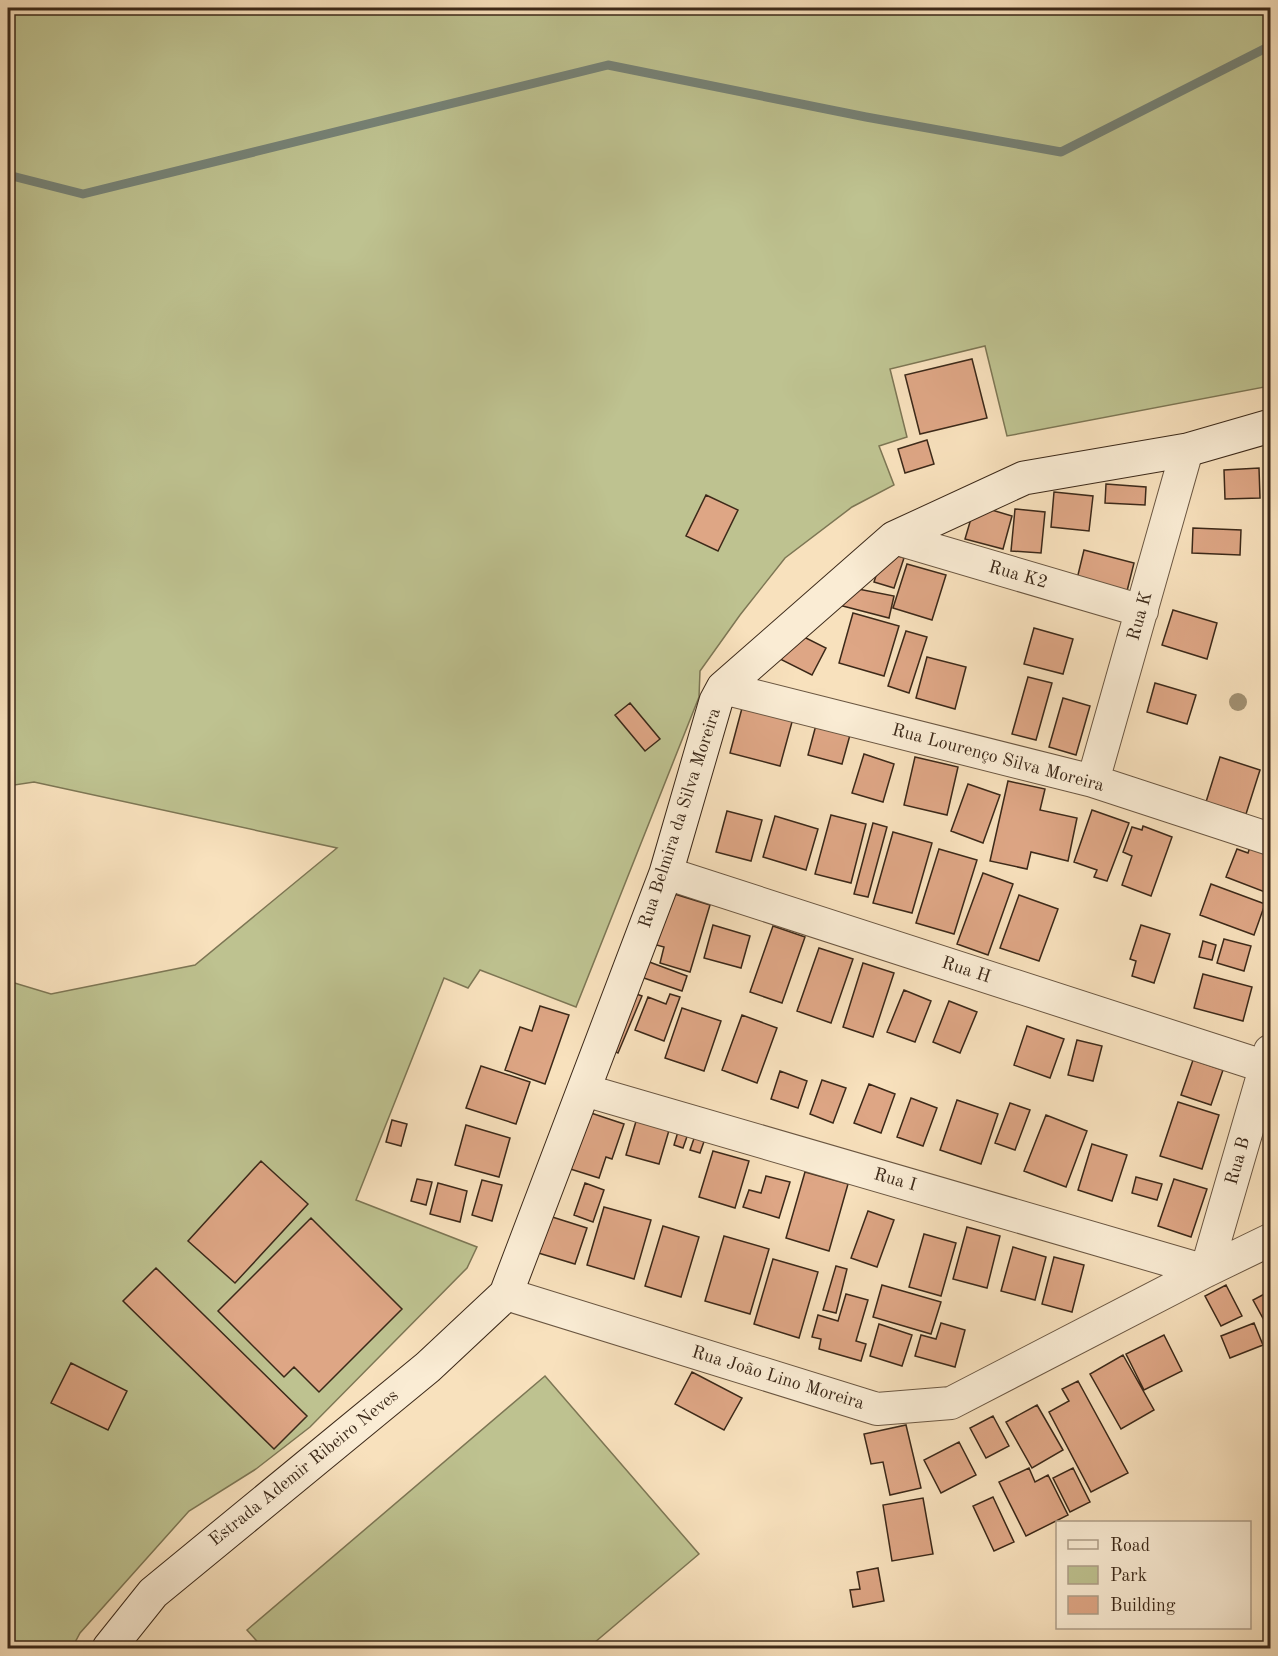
<svg xmlns="http://www.w3.org/2000/svg" width="1278" height="1656" viewBox="0 0 1278 1656" font-family="'Old Standard TT',serif">
	<style>
		.green { fill: #bec290; stroke: #7d7654; stroke-width: 1.5 }
		.lines { fill: none; stroke-linecap: round; stroke-linejoin: round }
		.stream { stroke: #768276; stroke-width: 9 }
		.building { fill: #dea685; stroke: #3c2919; stroke-width: 1.5 }
		.street-casing { stroke: #6b5742; stroke-width: 34 }
		.secondary-casing { stroke: #3c2919; stroke-width: 35 }
		.street { stroke: #faecd4; stroke-width: 32 }
		.secondary { stroke: #faecd4; stroke-width: 33 }
		.tree { fill: #a29173 }
		.labels { text-anchor: middle; dominant-baseline: central; stroke-width: 4.5; stroke-linejoin: round; paint-order: stroke }
		.street-label { font-size: 18px; fill: #3c2919; stroke: #faecd4 }
	</style>
	<rect width="100%" height="100%" fill="#f8e1bd"/>
	<filter id="stains"><feTurbulence type="fractalNoise" baseFrequency=".00333" numOctaves="4"/><feColorMatrix values="0 0 0 0 .2 0 0 0 0 .09 0 0 0 0 .02 0 0 0 .5 -.17"/></filter>
	<radialGradient id="worn" r=".72"><stop offset=".6" stop-color="#630" stop-opacity="0"/><stop offset="1" stop-color="#630" stop-opacity=".3"/></radialGradient>
	<path class="green" d="M8,8H1270V386L1007,436L985,346L890,369L907,437L879,446L894,485L852,507L785,558L740,615L700,671L699,697L576,1007L480,970L468,988L444,978L356,1200L477,1247L467,1268L310,1427L256,1469L189,1511L80,1633L72,1648H8V981L51,994L195,965L337,848L34,782L8,786V283L14,272L8,268Z
		M545,1376L699,1554L588,1648H263L247,1630Z"/>
	<g class="lines">
		<path class="stream" d="M8,175L83,194L608,65L866,117L1061,152L1270,46"/>
	</g>
	<path class="building" d="M972,359L987,418L920,434L905,375Z
		M927,440L934,464L905,473L898,449Z
		M1259,468L1260,498L1225,499L1224,470Z
		M1106,484L1146,487L1145,505L1105,503Z
		M1054,492L1093,496L1089,531L1051,527Z
		M706,495L738,510L718,551L686,536Z
		M975,505L1012,516L1003,549L965,539Z
		M1015,509L1045,512L1041,553L1011,551Z
		M1193,528L1241,530L1240,555L1192,553Z
		M1084,550L1134,563L1127,591L1077,579Z
		M884,551L904,558L894,588L874,582Z
		M907,564L946,575L932,620L893,608Z
		M843,586L894,596L889,618L835,604Z
		M1173,610L1217,623L1207,659L1162,645Z
		M853,613L899,626L884,676L839,663Z
		M1034,628L1073,639L1063,674L1024,664Z
		M906,631L927,637L909,693L888,686Z
		M794,632L826,648L812,675L780,659Z
		M927,657L966,667L955,709L916,698Z
		M1028,677L1052,683L1036,740L1012,734Z
		M1155,683L1196,695L1187,724L1147,712Z
		M745,697L795,711L780,766L730,753Z
		M1063,698L1090,706L1076,755L1049,747Z
		M630,703L660,739L645,751L615,715Z
		M816,725L850,735L842,764L808,755Z
		M864,754L894,764L883,802L852,793Z
		M915,757L958,767L947,815L904,805Z
		M1220,757L1260,770L1246,814L1206,802Z
		M1008,781L1045,789L1040,810L1077,818L1068,861L1031,852L1027,869L990,861Z
		M968,784L1000,795L983,843L951,831Z
		M1092,810L1129,823L1107,881L1094,877L1097,870L1074,862Z
		M727,811L762,820L751,861L716,852Z
		M831,815L866,824L851,883L815,874Z
		M775,816L818,829L806,870L763,857Z
		M873,823L887,827L868,897L854,894Z
		M1143,826L1172,837L1151,896L1122,885L1132,856L1123,852L1132,827L1142,830Z
		M893,832L932,843L912,913L873,903Z
		M1250,847L1270,855V894L1226,877L1237,849L1248,853Z
		M939,849L977,860L954,934L916,923Z
		M983,873L1013,884L988,955L957,944Z
		M1211,884L1265,904L1254,935L1200,915Z
		M668,892L710,905L690,972L660,963L664,947L653,944Z
		M1019,895L1058,909L1039,961L1000,948Z
		M713,925L750,936L741,968L704,958Z
		M1141,925L1170,934L1154,983L1132,976L1136,961L1130,959Z
		M773,926L805,937L782,1003L750,992Z
		M1224,939L1251,946L1244,971L1217,963Z
		M1203,941L1216,945L1212,960L1199,957Z
		M819,948L853,959L831,1023L797,1011Z
		M644,960L687,976L682,991L638,976Z
		M863,963L894,973L873,1037L843,1027Z
		M1203,974L1252,987L1243,1021L1194,1008Z
		M904,990L931,1001L915,1042L887,1032Z
		M628,991L642,996L618,1053L605,1047Z
		M670,994L680,997L664,1041L635,1030L648,997L666,1004Z
		M949,1001L977,1012L960,1053L933,1042Z
		M540,1006L569,1015L545,1084L505,1070L520,1027L532,1031Z
		M682,1008L721,1021L704,1071L665,1058Z
		M742,1015L777,1028L757,1083L722,1070Z
		M1027,1026L1064,1039L1050,1078L1014,1065Z
		M1077,1040L1102,1046L1093,1081L1068,1075Z
		M1193,1060L1223,1070L1211,1105L1181,1095Z
		M481,1066L530,1082L516,1124L466,1108Z
		M780,1071L807,1081L798,1108L771,1099Z
		M822,1080L846,1088L833,1123L810,1114Z
		M869,1084L895,1094L881,1133L854,1123Z
		M911,1098L937,1108L923,1146L897,1137Z
		M957,1100L998,1114L981,1164L940,1150Z
		M1178,1102L1219,1115L1202,1169L1160,1156Z
		M1010,1103L1030,1110L1015,1150L995,1143Z
		M582,1110L624,1124L612,1159L606,1157L599,1178L564,1167Z
		M1046,1115L1087,1131L1066,1187L1024,1171Z
		M637,1118L670,1127L659,1164L626,1155Z
		M392,1120L407,1124L401,1146L386,1142Z
		M466,1125L510,1138L499,1177L455,1165Z
		M680,1125L690,1128L683,1148L674,1145Z
		M697,1130L707,1133L700,1153L690,1150Z
		M1092,1144L1127,1155L1112,1201L1078,1190Z
		M713,1151L749,1161L735,1208L699,1197Z
		M261,1161L308,1204L235,1283L188,1241Z
		M805,1172L848,1184L829,1251L786,1238Z
		M766,1176L790,1182L779,1218L743,1207L749,1190L761,1193Z
		M1136,1177L1162,1184L1157,1200L1132,1193Z
		M417,1179L432,1182L426,1205L411,1201Z
		M1174,1179L1207,1189L1191,1237L1158,1226Z
		M482,1180L502,1185L492,1221L472,1215Z
		M438,1183L467,1191L460,1222L430,1214Z
		M585,1183L604,1190L593,1222L574,1215Z
		M604,1207L651,1220L634,1279L587,1265Z
		M868,1211L894,1220L877,1267L851,1258Z
		M546,1215L587,1228L575,1264L535,1252Z
		M311,1218L402,1309L319,1392L294,1367L284,1377L218,1311Z
		M663,1226L699,1237L681,1297L645,1286Z
		M967,1227L1000,1236L987,1288L953,1279Z
		M924,1234L956,1243L941,1296L909,1287Z
		M724,1236L769,1249L750,1314L705,1301Z
		M1013,1247L1046,1257L1035,1300L1001,1291Z
		M1054,1257L1084,1265L1072,1312L1042,1304Z
		M773,1259L818,1272L799,1338L754,1324Z
		M836,1266L847,1269L836,1313L823,1310Z
		M156,1268L307,1416L274,1449L123,1301Z
		M882,1285L941,1302L931,1334L873,1317Z
		M1226,1285L1242,1316L1221,1326L1205,1296Z
		M1270,1291V1319L1265,1322L1253,1300Z
		M846,1294L868,1300L856,1341L866,1344L861,1361L819,1349L821,1339L812,1337L818,1315L838,1321Z
		M941,1323L965,1330L955,1367L915,1356L921,1335L936,1339Z
		M1254,1323L1263,1345L1230,1358L1221,1336Z
		M879,1324L912,1335L902,1366L870,1356Z
		M1164,1335L1182,1371L1144,1390L1126,1354Z
		M1123,1355L1154,1410L1121,1429L1090,1374Z
		M71,1363L127,1391L108,1430L51,1403Z
		M692,1372L742,1398L724,1430L675,1404Z
		M1078,1381L1128,1473L1091,1492L1049,1412L1069,1401L1062,1389Z
		M1037,1405L1063,1450L1032,1468L1006,1422Z
		M993,1416L1009,1446L986,1458L970,1428Z
		M906,1425L921,1488L890,1495L883,1462L871,1464L864,1434Z
		M959,1442L976,1475L941,1493L924,1460Z
		M1029,1468L1035,1482L1048,1475L1068,1515L1026,1536L999,1482Z
		M1073,1468L1090,1502L1070,1512L1053,1478Z
		M993,1497L1014,1542L994,1551L973,1506Z
		M923,1498L933,1554L892,1561L883,1505Z
		M878,1568L884,1601L853,1607L850,1590L860,1589L857,1572Z"/>
	<g class="lines">
		<defs>
			<path id="street" d="M894,538L1142,611
				M723,688L1093,781L1270,839
				M1093,781L1187,450
				M666,873L1266,1067
				M584,1090L1206,1271L1270,1051
				M506,1294L877,1409L951,1403L1206,1271L1270,1240"/>
			<path id="secondary" d="M109,1648L153,1593L428,1367L506,1294L666,873L716,701L723,688L894,538L1024,478L1187,450L1270,426"/>
		</defs>
		<use href="#street" class="street-casing"/>
		<use href="#secondary" class="secondary-casing"/>
		<use href="#street" class="street"/>
		<use href="#secondary" class="secondary"/>
	</g>
	<circle class="tree" cx="1238" cy="702" r="9"/>
	<g class="labels">
		<g class="street-label">
			<text transform="translate(1018 575) rotate(16)">Rua K2</text>
			<text transform="translate(1140 616) rotate(-74)">Rua K</text>
			<text transform="translate(998 758) rotate(15)">Rua Lourenço Silva Moreira</text>
			<text transform="translate(680 818) rotate(-72)">Rua Belmira da Silva Moreira</text>
			<text transform="translate(966 970) rotate(18)">Rua H</text>
			<text transform="translate(1238 1161) rotate(-74)">Rua B</text>
			<text transform="translate(895 1180) rotate(16)">Rua I</text>
			<text transform="translate(778 1378) rotate(17)">Rua João Lino Moreira</text>
			<text transform="translate(304 1468) rotate(-39)">Estrada Ademir Ribeiro Neves</text>
		</g>
	</g>
	<rect width="1278" height="1656" fill="none" stroke="#f8e1bd" stroke-width="30"/>
	<rect x="9" y="9" width="1260" height="1638" fill="none" stroke="#3c2919" stroke-width="3"/>
	<rect x="15" y="15" width="1248" height="1626" fill="none" stroke="#3c2919" stroke-width="1.5"/>
	<rect x="1056" y="1521" width="195" height="108" fill="#faecd4" stroke="#ae9e89" stroke-width="1.5"/>
	<rect x="1068" y="1540" width="30" height="9" fill="#faecd4" stroke="#ae9e89" stroke-width="1.5"/>
	<text x="1110" y="1551" font-size="18" fill="#3c2919">Road</text>
	<rect x="1068" y="1566" width="30" height="18" fill="#bec290" stroke="#ae9e89" stroke-width="1.5"/>
	<text x="1110" y="1581" font-size="18" fill="#3c2919">Park</text>
	<rect x="1068" y="1596" width="30" height="18" fill="#dea685" stroke="#ae9e89" stroke-width="1.5"/>
	<text x="1110" y="1611" font-size="18" fill="#3c2919">Building</text>
	<rect width="100%" height="100%" filter="url(#stains)"/>
	<rect width="100%" height="100%" fill="url(#worn)"/>
</svg>
